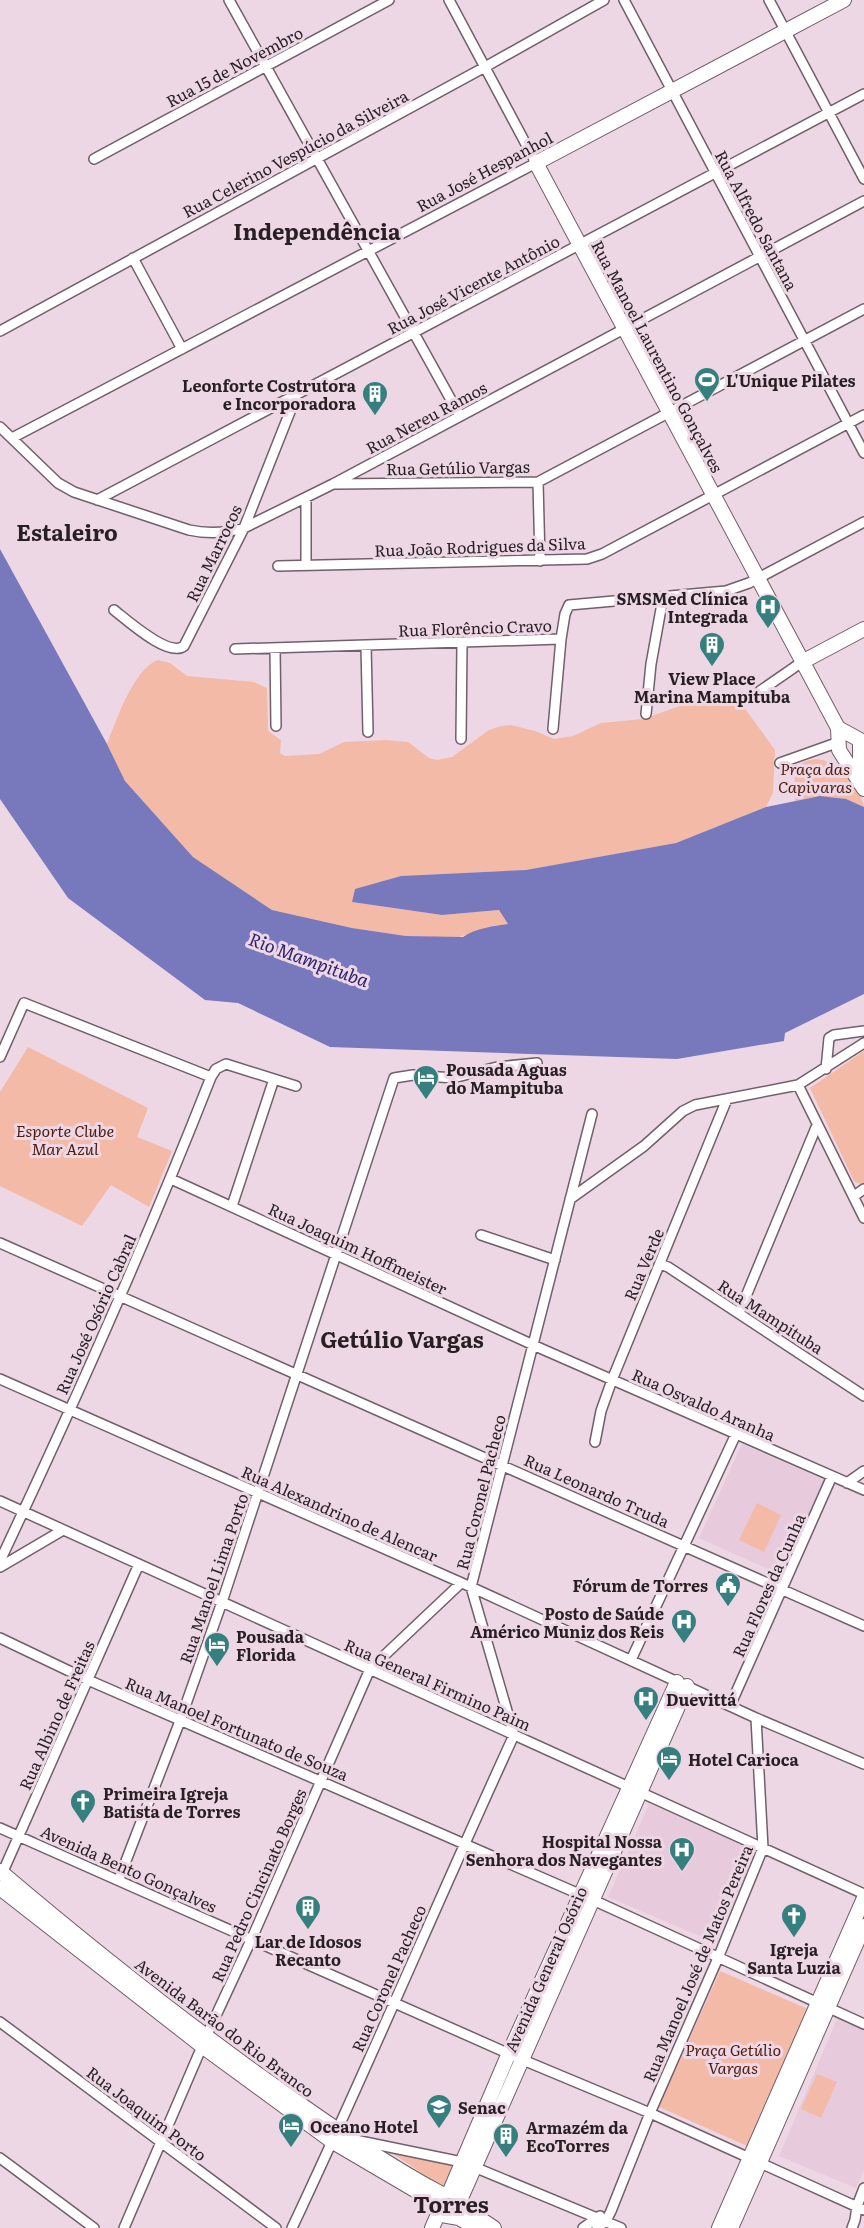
<svg xmlns="http://www.w3.org/2000/svg" width="864" height="2228" viewBox="0 0 864 2228" font-family="Literata,serif">
	<style>
		.built { fill: #e7cadc }
		.green { fill: #f4baa8 }
		.water { fill: #7879bc }
		.lines { fill: none; stroke-linecap: round; stroke-linejoin: round }
		.street-casing { stroke: #715f6a; stroke-width: 12 }
		.secondary-casing { stroke: #715f6a; stroke-width: 16 }
		.street { stroke: #fff; stroke-width: 9 }
		.secondary { stroke: #fff; stroke-width: 14 }
		.labels { text-anchor: middle; dominant-baseline: central; stroke-width: 6; stroke-linejoin: round; paint-order: stroke }
		.street-label { font-size: 16px; fill: #271f24; stroke: #edd7e5 }
		.poi-label { font-size: 16px; font-weight: bold; fill: #271f24; stroke: #edd7e5; text-anchor: start }
		.park-label { font-size: 16px; font-style: italic; fill: #4e1d0d; stroke: #edd7e5 }
		.water-label { font-size: 18px; font-style: italic; fill: #2c2171; stroke: #edd7e5 }
		.district-label { font-size: 22px; font-weight: bold; fill: #271f24; stroke: #edd7e5 }
	</style>
	<rect width="100%" height="100%" fill="#edd7e5"/>
	<path class="built" d="M742,1444L824,1480L781,1575L699,1538Z
		M649,1804L757,1850L716,1943L608,1897Z
		M837,2019L864,2030V2170L856,2188L779,2156Z"/>
	<path class="green" d="M158,660L170,663L187,676L254,682L267,688L268,731L281,740L280,753L285,756L319,754L344,742L386,740L408,742L429,758L437,760L452,757L489,730L501,726L511,725L535,731L554,739L560,738L573,736L601,723L643,719L680,706L709,700L738,699L775,750L773,793L766,807L676,843L527,870L401,876L355,890L352,902L442,915L499,910L509,925H496L456,938L406,936L352,928L272,910L193,857L125,781L107,744C116,721 134,668 158,660Z
		M817,759C841,762 859,784 864,807C837,795 823,795 795,801C795,780 790,761 817,759Z
		M28,1047L148,1108L137,1137L172,1151L149,1207L111,1185L82,1226L0,1186V1092Z
		M864,1051V1183L862,1185L854,1181L810,1088Z
		M757,1503L781,1515L764,1552L739,1540Z
		M720,1971L808,2009L747,2146L659,2107Z
		M817,2074L837,2082L821,2118L801,2109Z
		M389,2151L455,2165L445,2186H441Z"/>
	<path class="water" d="M0,549L107,744L125,781L193,857L272,910L352,928L406,936L463,937C475,928 495,926 508,924L499,910L442,915L352,902L355,889L401,876L526,870L676,843L766,807L820,796L846,799L864,807V994L785,1033L784,1041L677,1059L330,1047L238,1003L205,1000L68,898L0,799Z"/>
	<g class="lines">
		<defs>
			<path id="street" d="M229,0L460,416
				M624,0L864,453
				M769,0L864,179
				M94,159L389,0
				M133,258L182,349
				M0,331L485,67L604,0
				M0,427L58,483L74,492L189,530C207,534 226,533 244,528L333,484L864,201
				M12,438L536,163L449,0
				M538,482L540,561
				M336,484L538,482L864,309
				M306,498V565
				M97,500L864,94
				M278,566L587,559L602,554L864,415
				M114,610C128,621 169,658 184,646L244,528L297,394
				M366,646L368,732
				M275,648L276,726
				M235,649L561,639L565,614L569,605L726,591L749,583L864,522
				M760,691L802,662
				M646,714L651,664L663,598
				M553,729L561,639
				M461,739L462,643
				M780,763L839,742
				M0,1057L24,1003L211,1077L216,1069L226,1064L296,1086
				M826,1069L829,1038L834,1035L864,1031
				M798,1085L864,1218
				M171,1179L542,1349L864,1490
				M854,1196L864,1189
				M570,1199L644,1146L683,1111L695,1105L798,1085L864,1043
				M232,1206L274,1079
				M481,1235L555,1260
				M0,1243L864,1626
				M660,1264L668,1267L864,1396
				M739,1313L817,1125
				M0,1379L471,1587L756,1718L864,1764
				M595,1442L601,1411L612,1380L727,1099
				M847,1483L864,1471
				M0,1501L864,1894
				M0,1561C75,1402 147,1240 211,1077
				M0,1567L63,1530
				M0,1638L88,1680L593,1900L864,2024
				M631,1660L736,1434
				M730,1706L832,1476
				M0,1828L523,2060L650,2113L864,2210
				M1,1876L139,1564
				M119,1879L180,1721L222,1602L394,1078L413,1075L453,1078L497,1067L537,1063
				M0,2022L276,2228
				M360,2141L462,2162L621,2228
				M0,2158L94,2228
				M124,2228L206,2037L252,1938L370,1669L461,1583
				M292,2228C369,2065 439,1898 514,1735L471,1587L592,1114
				M583,2228L600,2216
				M597,2228L606,2221L611,2211L650,2113L718,1958L763,1848L756,1718
				M852,2228L855,2220L857,2206L864,2188"/>
			<path id="secondary" d="M844,0L536,163L838,728L839,750L864,789
				M802,662L864,629
				M838,728L860,740V759L864,775
				M0,1871C86,1944 174,2014 266,2080C323,2120 380,2161 442,2194
				M0,1888L202,2046L333,2142L437,2203
				M450,2191L509,2053L677,1682
				M457,2193L467,2210L494,2228
				M439,2196L437,2206L442,2215L459,2218L476,2228
				M461,2198L687,1686
				M432,2228L439,2212
				M719,2228L864,1898
				M731,2228L864,1926"/>
		</defs>
		<use href="#street" class="street-casing"/>
		<use href="#secondary" class="secondary-casing"/>
		<use href="#street" class="street"/>
		<use href="#secondary" class="secondary"/>
	</g>
	<defs>
		<symbol id="stadium-pin" viewBox="-11 -11 22 30"><path d="M0 17L-7.5 6A9.5 9.5 0 1 1 7.5 6Z" fill="#367f7f" stroke="#edd7e5"/><path d="M0-5a6.5 5 0 1 0 0 10a6.5 5 0 1 0 0-10ZM-3.5-1.8h7v3.6h-7Z" fill="#fff"/></symbol>
		<symbol id="building-pin" viewBox="-11 -11 22 30"><path d="M0 17L-7.5 6A9.5 9.5 0 1 1 7.5 6Z" fill="#367f7f" stroke="#edd7e5"/><path d="M-4-6H4V6H1V3H-1V6H-4ZM-2.5-4.3h1.7v1.8h-1.7ZM.8-4.3h1.7v1.8H.8ZM-2.5-1h1.7V.8h-1.7ZM.8-1h1.7V.8H.8Z" fill="#fff"/></symbol>
		<symbol id="hospital-pin" viewBox="-11 -11 22 30"><path d="M0 17L-7.5 6A9.5 9.5 0 1 1 7.5 6Z" fill="#367f7f" stroke="#edd7e5"/><path d="M-5-5h3v3.5h4V-5h3V5h-3V1.5h-4V5h-3Z" fill="#fff"/></symbol>
		<symbol id="hotel-pin" viewBox="-11 -11 22 30"><path d="M0 17L-7.5 6A9.5 9.5 0 1 1 7.5 6Z" fill="#367f7f" stroke="#edd7e5"/><path d="M-6-4.5h1.5V1H6V5H4.5V3h-9V5H-6ZM-4 0a1.8 1.8 0 1 1 3.6 0ZM.5 0V-2.5h3Q6-2.5 6 0Z" fill="#fff"/></symbol>
		<symbol id="civic-pin" viewBox="-11 -11 22 30"><path d="M0 17L-7.5 6A9.5 9.5 0 1 1 7.5 6Z" fill="#367f7f" stroke="#edd7e5"/><path d="M-.6-6.5H3V-4.5H.6V-3L4-1V1h2V6H-6V1h2V-1L-.6-3ZM-1.2 2.5V6h2.4V2.5Z" fill="#fff"/></symbol>
		<symbol id="church-pin" viewBox="-11 -11 22 30"><path d="M0 17L-7.5 6A9.5 9.5 0 1 1 7.5 6Z" fill="#367f7f" stroke="#edd7e5"/><path d="M-1.2-6h2.4v3.5h3.3v2.4h-3.3V6h-2.4V-.1h-3.3v-2.4h3.3Z" fill="#fff"/></symbol>
		<symbol id="university-pin" viewBox="-11 -11 22 30"><path d="M0 17L-7.5 6A9.5 9.5 0 1 1 7.5 6Z" fill="#367f7f" stroke="#edd7e5"/><path d="M0-5L7-2L0 1L-7-2ZM-4 1L0 2.5L4 1V4Q0 6-4 4Z" fill="#fff"/></symbol>
	</defs>
	<g fill-rule="evenodd">
		<use href="#stadium-pin" x="692" y="365" width="30" height="40"/>
		<use href="#building-pin" x="360" y="379" width="30" height="40"/>
		<use href="#hospital-pin" x="753" y="592" width="30" height="40"/>
		<use href="#building-pin" x="697" y="630" width="30" height="40"/>
		<use href="#hotel-pin" x="411" y="1063" width="30" height="40"/>
		<use href="#civic-pin" x="713" y="1570" width="30" height="40"/>
		<use href="#hospital-pin" x="669" y="1607" width="30" height="40"/>
		<use href="#hotel-pin" x="202" y="1630" width="30" height="40"/>
		<use href="#hospital-pin" x="631" y="1684" width="30" height="40"/>
		<use href="#hotel-pin" x="654" y="1744" width="30" height="40"/>
		<use href="#church-pin" x="68" y="1787" width="30" height="40"/>
		<use href="#hospital-pin" x="667" y="1835" width="30" height="40"/>
		<use href="#building-pin" x="293" y="1893" width="30" height="40"/>
		<use href="#church-pin" x="779" y="1901" width="30" height="40"/>
		<use href="#university-pin" x="424" y="2092" width="30" height="40"/>
		<use href="#hotel-pin" x="276" y="2111" width="30" height="40"/>
		<use href="#building-pin" x="491" y="2121" width="30" height="40"/>
	</g>
	<g class="labels">
		<g class="street-label">
			<text transform="translate(234 66) rotate(-28)">Rua 15 de Novembro</text>
			<text transform="translate(295 153) rotate(-28)">Rua Celerino Vespúcio da Silveira</text>
			<text transform="translate(484 171) rotate(-28)">Rua José Hespanhol</text>
			<text transform="translate(757 220) rotate(62)">Rua Alfredo Santana</text>
			<text transform="translate(473 284) rotate(-28)">Rua José Vicente Antônio</text>
			<text transform="translate(658 356) rotate(62)">Rua Manoel Laurentino Gonçalves</text>
			<text transform="translate(426 417) rotate(-28)">Rua Nereu Ramos</text>
			<text transform="translate(458 467) rotate(-1)">Rua Getúlio Vargas</text>
			<text transform="translate(480 546) rotate(-2)">Rua João Rodrigues da Silva</text>
			<text transform="translate(213 553) rotate(-64)">Rua Marrocos</text>
			<text transform="translate(475 627) rotate(-2)">Rua Florêncio Cravo</text>
			<text transform="translate(358 1248) rotate(25)">Rua Joaquim Hoffmeister</text>
			<text transform="translate(643 1264) rotate(-67)">Rua Verde</text>
			<text transform="translate(95 1314) rotate(-66)">Rua José Osório Cabral</text>
			<text transform="translate(771 1316) rotate(33)">Rua Mampituba</text>
			<text transform="translate(704 1404) rotate(24)">Rua Osvaldo Aranha</text>
			<text transform="translate(597 1490) rotate(24)">Rua Leonardo Truda</text>
			<text transform="translate(480 1492) rotate(-76)">Rua Coronel Pacheco</text>
			<text transform="translate(340 1513) rotate(24)">Rua Alexandrino de Alencar</text>
			<text transform="translate(213 1578) rotate(-71)">Rua Manoel Lima Porto</text>
			<text transform="translate(768 1585) rotate(-66)">Rua Flores da Cunha</text>
			<text transform="translate(438 1684) rotate(24)">Rua General Firmino Paim</text>
			<text transform="translate(56 1715) rotate(-66)">Rua Albino de Freitas</text>
			<text transform="translate(237 1728) rotate(23)">Rua Manoel Fortunato de Souza</text>
			<text transform="translate(129 1868) rotate(24)">Avenida Bento Gonçalves</text>
			<text transform="translate(258 1885) rotate(-66)">Rua Pedro Cincinato Borges</text>
			<text transform="translate(697 1963) rotate(-67)">Rua Manoel José de Matos Pereira</text>
			<text transform="translate(545 1969) rotate(-66)">Avenida General Osório</text>
			<text transform="translate(388 1978) rotate(-66)">Rua Coronel Pacheco</text>
			<text transform="translate(225 2027) rotate(37)">Avenida Barão do Rio Branco</text>
			<text transform="translate(147 2113) rotate(37)">Rua Joaquim Porto</text>
		</g>
		<g class="poi-label">
			<text x="726" y="380">L'Unique Pilates</text>
			<text x="356" y="385" text-anchor="end">Leonforte Costrutora<tspan x="356" dy="18">e Incorporadora</tspan></text>
			<text x="748" y="598" text-anchor="end">SMSMed Clínica<tspan x="748" dy="18">Integrada</tspan></text>
			<text x="712" y="678" text-anchor="middle">View Place<tspan x="712" dy="18">Marina Mampituba</tspan></text>
			<text x="446" y="1069">Pousada Aguas<tspan x="446" dy="18">do Mampituba</tspan></text>
			<text x="708" y="1585" text-anchor="end">Fórum de Torres</text>
			<text x="664" y="1613" text-anchor="end">Posto de Saúde<tspan x="664" dy="18">Américo Muniz dos Reis</tspan></text>
			<text x="236" y="1636">Pousada<tspan x="236" dy="18">Florida</tspan></text>
			<text x="666" y="1699">Duevittá</text>
			<text x="688" y="1759">Hotel Carioca</text>
			<text x="103" y="1793">Primeira Igreja<tspan x="103" dy="18">Batista de Torres</tspan></text>
			<text x="662" y="1841" text-anchor="end">Hospital Nossa<tspan x="662" dy="18">Senhora dos Navegantes</tspan></text>
			<text x="308" y="1941" text-anchor="middle">Lar de Idosos<tspan x="308" dy="18">Recanto</tspan></text>
			<text x="794" y="1949" text-anchor="middle">Igreja<tspan x="794" dy="18">Santa Luzia</tspan></text>
			<text x="458" y="2107">Senac</text>
			<text x="310" y="2126">Oceano Hotel</text>
			<text x="526" y="2127">Armazém da<tspan x="526" dy="18">EcoTorres</tspan></text>
		</g>
		<g class="park-label">
			<text x="815" y="768">Praça das<tspan x="815" dy="18">Capivaras</tspan></text>
			<text x="65" y="1130">Esporte Clube<tspan x="65" dy="18">Mar Azul</tspan></text>
			<text x="733" y="2049">Praça Getúlio<tspan x="733" dy="18">Vargas</tspan></text>
		</g>
		<g class="water-label">
			<text transform="translate(309 959) rotate(20)">Rio Mampituba</text>
		</g>
		<g class="district-label">
			<text x="317" y="230">Independência</text>
			<text x="67" y="531">Estaleiro</text>
			<text x="402" y="1338">Getúlio Vargas</text>
			<text x="451" y="2203">Torres</text>
		</g>
	</g>
</svg>
